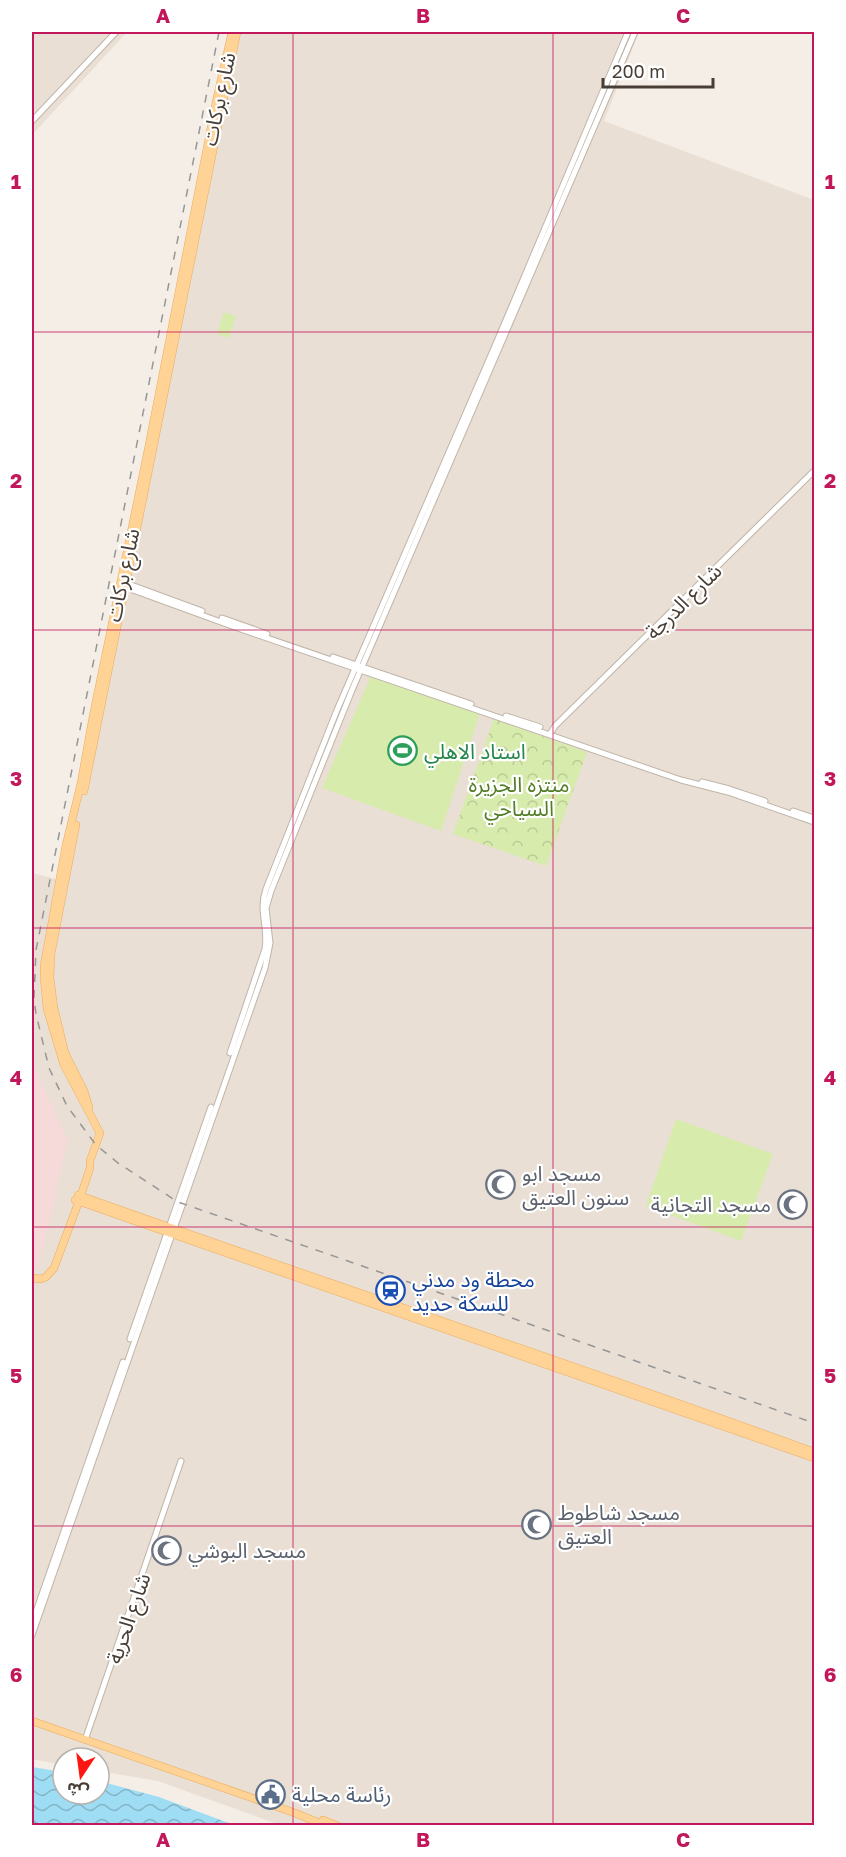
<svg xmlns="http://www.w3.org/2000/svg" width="846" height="1857" viewBox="0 0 846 1857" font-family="'Golos Text','Noto Sans Arabic',sans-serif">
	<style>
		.residential { fill: #e9dfd4 }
		.medical { fill: #f6d9d9 }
		.park { fill: url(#park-crowns) }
		.pitch { fill: #d7ebad }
		.water { fill: url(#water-waves) }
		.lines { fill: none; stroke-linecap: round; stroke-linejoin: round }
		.minor-casing { stroke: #c0b5a8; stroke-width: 7 }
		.major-casing { stroke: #ebad5e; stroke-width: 8 }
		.minor { stroke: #fff; stroke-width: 5 }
		.major { stroke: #ffd295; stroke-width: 7 }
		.rail { stroke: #969696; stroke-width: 1.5; stroke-dasharray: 8 8; stroke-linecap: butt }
		.grid { fill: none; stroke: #c2185b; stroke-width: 1.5; stroke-opacity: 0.55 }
		.labels { text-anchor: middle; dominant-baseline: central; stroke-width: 4.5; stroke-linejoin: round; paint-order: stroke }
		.street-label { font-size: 21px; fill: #483e35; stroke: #fff }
		.leisure-label { font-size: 21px; fill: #27864d; stroke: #fff; text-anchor: start }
		.park-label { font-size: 21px; fill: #527d25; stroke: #fff }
		.worship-label { font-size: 21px; fill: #5b616d; stroke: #fff; text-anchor: start }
		.transit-label { font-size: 21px; fill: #164399; stroke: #fff; text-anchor: start }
		.service-label { font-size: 21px; fill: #4e5e75; stroke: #fff; text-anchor: start }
		.neatline { fill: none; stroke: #c2185b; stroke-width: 2 }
		.grid-label { font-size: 20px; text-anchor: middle; font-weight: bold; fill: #c2185b }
	</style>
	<defs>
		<pattern id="park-crowns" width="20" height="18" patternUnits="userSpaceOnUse" patternTransform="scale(1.5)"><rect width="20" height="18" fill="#d7ebad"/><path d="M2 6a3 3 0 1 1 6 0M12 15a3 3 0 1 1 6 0" fill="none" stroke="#bacb95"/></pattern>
		<pattern id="water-waves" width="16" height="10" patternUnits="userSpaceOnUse" patternTransform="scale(1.5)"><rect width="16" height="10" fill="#9fddf5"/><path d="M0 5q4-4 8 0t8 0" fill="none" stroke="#84b5c7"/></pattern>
	</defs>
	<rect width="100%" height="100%" fill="#f4eee7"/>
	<path class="residential" d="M32,32H127L32,135Z
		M229,32H639L604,121L814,200V1825H280L158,1781L99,1771V1758H63V1765L32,1759V873L60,880L156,390Z"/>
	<path class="medical" d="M32,1061L68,1141L38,1269L32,1267Z"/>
	<path class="park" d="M494,719L587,752L546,866L453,834Z"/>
	<path class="pitch" d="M224,312L236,316L229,338L217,334Z
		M371,676L480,713L441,831L322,788Z
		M676,1119L773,1154L741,1241L646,1206Z"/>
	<path class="water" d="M32,1767L63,1772V1794H99V1781L159,1797L234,1825H32Z"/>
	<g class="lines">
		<defs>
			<path id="minor" d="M32,121L116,32
				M123,582L202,611
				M122,586L229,625L681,780L728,792L814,822
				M222,618L267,634
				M333,657L471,704
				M506,716L540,727
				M550,734L555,726L814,471
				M702,782L729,789L765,801
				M793,811L814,818
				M230,1053L265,949C269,927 258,911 266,889L337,710L495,346L628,32
				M130,1339L211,1107
				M32,1623L123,1362
				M32,1635L265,968L270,943L266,908L271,891L352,690L635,32
				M85,1740L181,1461"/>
			<path id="major" d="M84,791L237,32
				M76,825L51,954L50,978L54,1008L65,1053L84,1091L89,1107
				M78,1195C323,1282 570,1363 814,1452
				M75,1200L814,1458
				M32,1278L41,1279L46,1277L54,1268L79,1201L90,1168V1161L100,1133L64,1065L47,1009L44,977V966L66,845L81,783L93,716L148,450L216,102L232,32
				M32,1721L295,1813L327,1826
				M323,1820L338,1826"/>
		</defs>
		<use href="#minor" class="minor-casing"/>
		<use href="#major" class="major-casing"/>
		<use href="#minor" class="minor"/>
		<use href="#major" class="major"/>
		<path class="rail" d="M219,32L36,950L34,998L36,1014L49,1068L67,1106L96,1145L118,1163L178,1202L814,1423"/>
	</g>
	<path class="grid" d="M293,32V1826M553,32V1826M32,332H814M32,630H814M32,928H814M32,1227H814M32,1526H814"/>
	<defs>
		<symbol id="stadium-ring" viewBox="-11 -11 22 22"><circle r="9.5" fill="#fff" stroke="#2e9e5b" stroke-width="1.5"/><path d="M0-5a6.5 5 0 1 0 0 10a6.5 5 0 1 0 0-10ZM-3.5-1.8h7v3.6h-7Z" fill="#2e9e5b"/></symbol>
		<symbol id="mosque-ring" viewBox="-11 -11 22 22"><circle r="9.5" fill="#fff" stroke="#6b7280" stroke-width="1.5"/><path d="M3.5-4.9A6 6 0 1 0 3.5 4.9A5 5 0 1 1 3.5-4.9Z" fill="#6b7280"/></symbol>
		<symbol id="station-ring" viewBox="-11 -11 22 22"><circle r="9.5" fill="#fff" stroke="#1a4fb4" stroke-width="1.5"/><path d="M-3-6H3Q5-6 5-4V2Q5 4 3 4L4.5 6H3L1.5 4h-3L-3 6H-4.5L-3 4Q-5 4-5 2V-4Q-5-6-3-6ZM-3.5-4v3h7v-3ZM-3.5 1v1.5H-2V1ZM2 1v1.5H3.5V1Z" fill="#1a4fb4"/></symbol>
		<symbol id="civic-ring" viewBox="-11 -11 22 22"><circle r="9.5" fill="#fff" stroke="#5c6f8a" stroke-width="1.5"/><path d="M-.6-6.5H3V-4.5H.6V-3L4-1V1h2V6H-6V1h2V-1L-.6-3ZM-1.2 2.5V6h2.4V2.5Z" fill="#5c6f8a"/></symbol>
	</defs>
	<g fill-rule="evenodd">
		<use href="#stadium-ring" x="386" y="734" width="33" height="33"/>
		<use href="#mosque-ring" x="484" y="1168" width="33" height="33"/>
		<use href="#mosque-ring" x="776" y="1188" width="33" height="33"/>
		<use href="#station-ring" x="374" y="1274" width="33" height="33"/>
		<use href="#mosque-ring" x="520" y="1508" width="33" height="33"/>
		<use href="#mosque-ring" x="150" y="1534" width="33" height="33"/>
		<use href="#civic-ring" x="254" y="1778" width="33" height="33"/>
	</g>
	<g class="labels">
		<g class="street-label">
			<text transform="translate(218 99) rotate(-78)">شارع بركات</text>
			<text transform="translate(122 575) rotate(-78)">شارع بركات</text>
			<text transform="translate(683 601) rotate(-45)">شارع الدرجة</text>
			<text transform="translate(128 1618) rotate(-71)">شارع الحرية</text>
		</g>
		<g class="leisure-label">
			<text x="424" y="751">استاد الاهلي</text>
		</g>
		<g class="park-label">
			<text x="519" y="784">منتزه الجزيرة<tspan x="519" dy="24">السياحي</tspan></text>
		</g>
		<g class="worship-label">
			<text x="522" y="1173">مسجد ابو<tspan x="522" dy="24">سنون العتيق</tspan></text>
			<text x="771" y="1204" text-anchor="end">مسجد التجانية</text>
			<text x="558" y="1512">مسجد شاطوط<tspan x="558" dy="24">العتيق</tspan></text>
			<text x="188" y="1550">مسجد البوشي</text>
		</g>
		<g class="transit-label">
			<text x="412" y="1279">محطة ود مدني<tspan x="412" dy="24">للسكة حديد</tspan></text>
		</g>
		<g class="service-label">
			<text x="292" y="1794">رئاسة محلية</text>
		</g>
	</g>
	<rect width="846" height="1857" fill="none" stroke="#ffffff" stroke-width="66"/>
	<g transform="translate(81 1776) rotate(193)"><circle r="28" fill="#ffffff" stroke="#b6b2ae" stroke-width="1.5"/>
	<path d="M0-4.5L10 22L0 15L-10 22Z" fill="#ff1613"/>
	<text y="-9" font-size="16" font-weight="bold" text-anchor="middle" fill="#483e35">ش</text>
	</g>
	<path d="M603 78v9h110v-9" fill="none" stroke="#483e35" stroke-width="3"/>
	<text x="612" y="78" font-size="18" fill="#483e35" stroke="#ffffff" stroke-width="4.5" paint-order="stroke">200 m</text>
	<rect x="33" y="33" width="780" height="1791" class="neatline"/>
	<g class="grid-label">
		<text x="163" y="23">A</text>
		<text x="423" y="23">B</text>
		<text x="683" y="23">C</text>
		<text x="16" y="189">1</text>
		<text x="830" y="189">1</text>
		<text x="16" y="488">2</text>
		<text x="830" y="488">2</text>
		<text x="16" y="786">3</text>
		<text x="830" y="786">3</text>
		<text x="16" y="1085">4</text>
		<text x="830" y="1085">4</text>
		<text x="16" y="1383">5</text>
		<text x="830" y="1383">5</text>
		<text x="16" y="1682">6</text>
		<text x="830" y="1682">6</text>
		<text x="163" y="1847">A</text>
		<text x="423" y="1847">B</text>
		<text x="683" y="1847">C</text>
	</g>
</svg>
